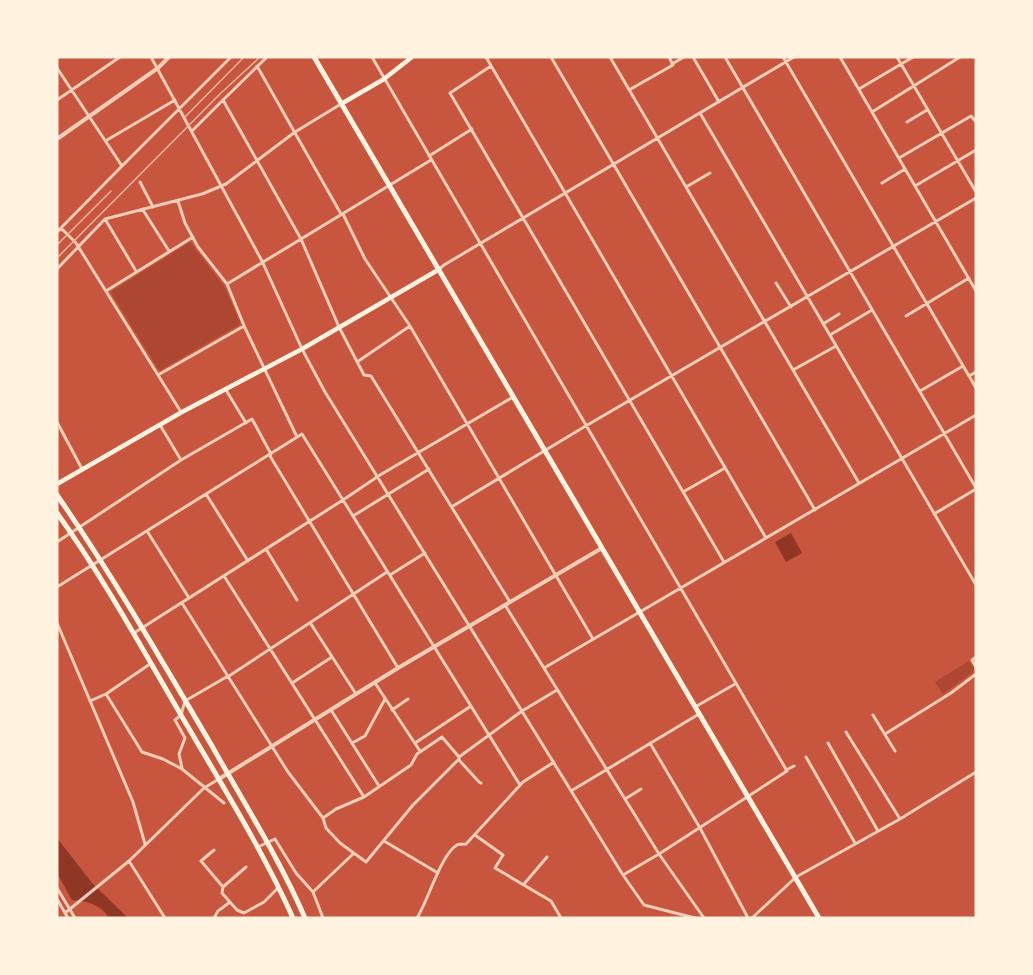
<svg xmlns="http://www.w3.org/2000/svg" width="1033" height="975" viewBox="0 0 1033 975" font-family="Helvetica,sans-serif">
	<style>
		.green { fill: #ae4732 }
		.water { fill: #8f3625 }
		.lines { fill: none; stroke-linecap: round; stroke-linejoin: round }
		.minor { stroke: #f1ccb7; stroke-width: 3 }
		.tertiary { stroke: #f1ccb7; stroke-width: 4 }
		.secondary { stroke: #fff3e0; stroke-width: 4.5 }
		.primary { stroke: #fff3e0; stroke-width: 5 }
		.trunk { stroke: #fff3e0; stroke-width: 5 }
		.rail { stroke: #e9b49f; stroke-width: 1.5 }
	</style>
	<rect width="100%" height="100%" fill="#c8553d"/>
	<path class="green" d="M190,242L224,286L240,322L239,325L161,370L158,369L111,293L112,291Z
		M969,661L974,668L973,672L943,694L935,682Z"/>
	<path class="water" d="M791,533L802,553L786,562L775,542Z
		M57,838L92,883L128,918H109C101,904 86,901 72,900L57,873Z"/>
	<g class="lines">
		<path class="minor" d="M151,57L262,261L302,349L325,392L623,875L644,905L695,918
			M267,57L223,100L301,239L339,327L364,375L371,376L510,602
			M372,57L787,771L659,854L623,875
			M486,57L766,538
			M551,57L815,510
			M610,57L859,483
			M693,57L719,102
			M725,57L976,488
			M783,57L976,388
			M840,57L976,291
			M897,57L976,192
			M672,64L684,57
			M257,66L341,214
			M491,66L450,93L724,562
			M57,68L122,166L57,232
			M859,89L913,57
			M629,90L673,65L669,57
			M57,100L120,57
			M872,112L960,57
			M700,113L976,585
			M907,122L927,110
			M193,130L223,100
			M107,140L175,100
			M429,156L472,129
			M899,158L971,116L976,122
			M122,166L231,57
			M140,182L153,207
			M882,183L905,169
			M915,186L976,150
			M686,187L710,173
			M178,201L185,223L198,247L227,284L245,328L297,437
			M143,210L169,251
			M343,214L365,259L410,326L593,639
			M105,219L136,271
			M57,229L63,230L76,243L181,412
			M57,269L105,219L202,194L226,184L295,132L341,104
			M438,270L444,265L794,57
			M776,283L791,307
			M227,284L431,160
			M106,291L193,237
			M906,316L969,278
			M823,324L839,314
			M830,335L872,310
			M357,362L410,326
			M793,370L836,346
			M158,375L244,326
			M969,376L976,372
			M226,390L246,423
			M920,391L963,366
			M57,422L82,469
			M160,425L181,460
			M683,492L725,468
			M206,494L248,561
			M453,506L584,427L976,198
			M934,514L976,489
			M353,516L429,469
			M147,531L189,598
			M57,542L181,460L252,419L271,454L270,456L398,668
			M266,549L297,600
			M390,575L425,553
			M224,576L364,797
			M57,587L302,434L520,785
			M182,603L288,772L323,818L326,828L340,843L366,862L413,805L459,759
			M505,605L659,854L704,918
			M57,623L133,802L145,844
			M311,624L356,694
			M134,633L343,500L380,475L513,397
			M976,657L972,660L976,667
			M544,668L976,415
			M229,676L387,572
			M292,683L332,657
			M375,683L420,751
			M106,694L142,752L163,759L182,769L224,803
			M90,701L106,694L150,664
			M695,707L735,684
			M331,710L379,786
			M392,710L408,699
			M873,715L895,751
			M846,732L900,819
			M885,734L951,693L976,674
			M352,743L365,736L385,699
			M415,743L471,706
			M650,743L700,828
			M828,743L878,831
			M459,757L522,711L557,690
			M806,757L855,843
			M182,768L179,754L185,738L175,720L181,715L185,701L228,676
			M786,770L794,766
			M571,791L699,714
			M625,799L641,789
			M323,818L336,809L364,797L411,765L417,754L442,737L459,757V760L479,782L481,783
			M700,828L748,918
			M475,835L503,855L495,868L551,901L561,918
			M384,841L438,873
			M258,847L275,839L296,873L313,892L323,918
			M214,850L201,861L223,887
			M129,861L165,918
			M246,867L223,887L222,893L237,910L244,913L264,902L278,888
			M524,884L547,857
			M57,888L75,918
			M313,892L353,854
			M57,899L68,918
			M65,913L129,861L204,788L219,779
			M214,918L218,911L230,902
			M417,918C428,901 441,854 457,845C458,844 465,844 466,844L523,782L554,762
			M752,918L796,877L900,819L976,772"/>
		<path class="tertiary" d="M57,139L158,68L169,57
			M219,779L398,668L602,548"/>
		<path class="secondary" d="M341,104L384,79L412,57
			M57,484L182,412L302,349L438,270"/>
		<path class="primary" d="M57,495C113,576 162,661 212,746C244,803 279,858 305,918
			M57,513C103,577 141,647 181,715C220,782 261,847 293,918"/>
		<path class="trunk" d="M314,57L819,918"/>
		<path class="rail" d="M185,117L244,57
			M57,245L111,191
			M57,258L221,93L260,57"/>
	</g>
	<rect width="1033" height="975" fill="none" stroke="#fff3e0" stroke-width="117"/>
</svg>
